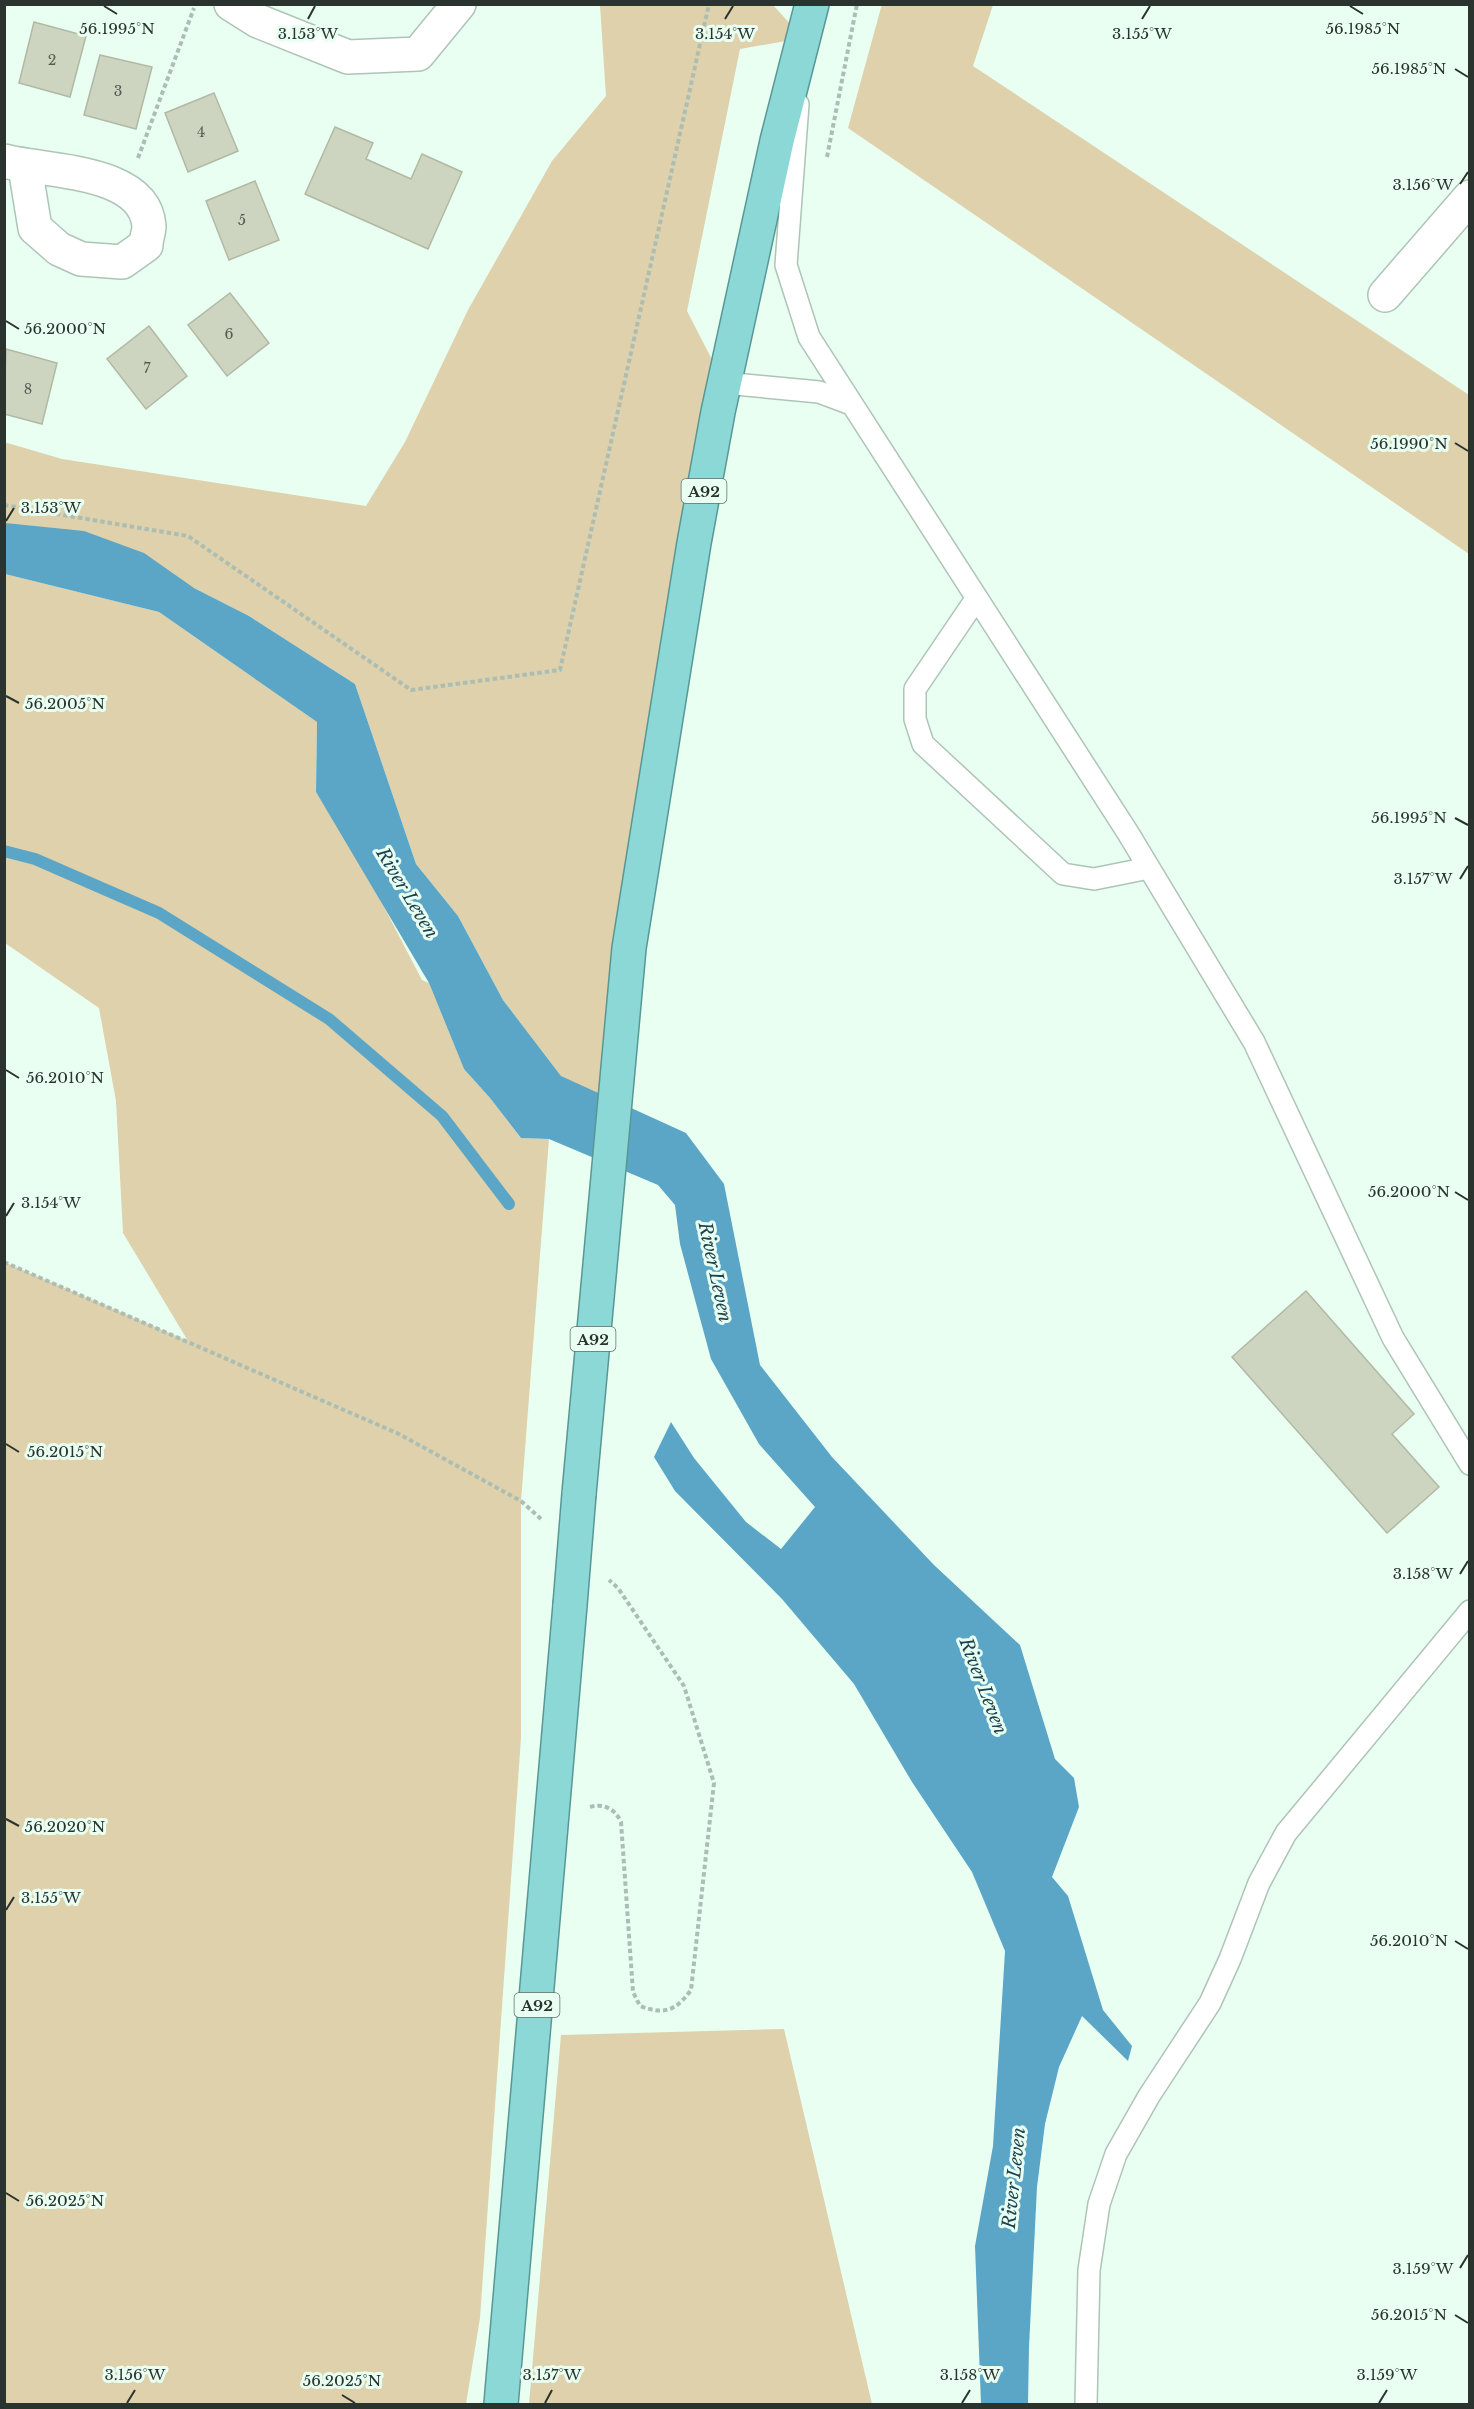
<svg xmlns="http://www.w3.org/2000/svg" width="1474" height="2409" viewBox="0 0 1474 2409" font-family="'Libre Baskerville',serif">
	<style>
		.green { fill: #ded1ab }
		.water { fill: #5ba6c6 }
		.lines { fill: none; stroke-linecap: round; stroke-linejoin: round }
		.stream { stroke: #5ba6c6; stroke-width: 12 }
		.building { fill: #cdd5c0; stroke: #b1b9a4; stroke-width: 1.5 }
		.service-casing { stroke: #aec4b7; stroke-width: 24 }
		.minor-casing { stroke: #aec4b7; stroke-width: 36 }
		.trunk-casing { stroke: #579895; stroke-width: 36 }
		.path { stroke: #acbeb3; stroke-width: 4; stroke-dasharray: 4.5 3; stroke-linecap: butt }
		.service { stroke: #fff; stroke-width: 21 }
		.minor { stroke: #fff; stroke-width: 33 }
		.trunk { stroke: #8cd8d7; stroke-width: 33 }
		.trunk-bridge-casing { stroke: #579895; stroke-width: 36; stroke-linecap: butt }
		.trunk-bridge { stroke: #8cd8d7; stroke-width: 33 }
		.ticks { fill: none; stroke: #2a332e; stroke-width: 2 }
		.labels { text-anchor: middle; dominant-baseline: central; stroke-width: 6; stroke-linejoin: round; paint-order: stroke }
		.number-label { font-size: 14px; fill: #535c52 }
		.shield { fill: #e8fff1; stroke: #637068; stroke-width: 1.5 }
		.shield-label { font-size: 15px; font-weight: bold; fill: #2a332e }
		.water-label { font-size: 18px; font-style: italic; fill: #1e414f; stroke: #e8fff1 }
		.ticks-label { font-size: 15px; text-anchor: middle; fill: #2a332e; stroke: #e8fff1; stroke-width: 6; stroke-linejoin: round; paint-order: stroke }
	</style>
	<rect width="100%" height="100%" fill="#e8fff1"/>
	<path class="green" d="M882,4L993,5L973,66L1469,395V554L848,128Z
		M600,5H773L803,38L740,49L687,311L724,383L606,1185L561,1076L503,1000L458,916L416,864L355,684L249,616L194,588L26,527L5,523L4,442L62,459L366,506L405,442L468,310L552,161L606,96Z
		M5,574L159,612L317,722L316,792L371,882L422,980L429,983L464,1069L490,1098L521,1138L549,1139L521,1501V1738L480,2318L466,2404H5L4,1262L188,1341L123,1233L116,1101L99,1008L5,943Z
		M784,2029L872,2404H529L561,2035Z"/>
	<path class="water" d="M5,523L84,531L144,553L194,588L249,616L355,684L416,864L458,916L503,1000L561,1076L686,1133L724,1184L760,1365L832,1457L934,1565L1020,1645L1055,1759L1074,1778L1079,1807L1052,1877L1068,1896L1103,2010L1132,2046L1128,2061L1082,2016L1059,2067L1045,2124L1037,2187L1029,2347L1028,2404H981L975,2246L993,2146L1005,1951L972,1872L912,1782L854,1684L782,1599L675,1491L654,1457L671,1422L694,1458L746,1522L781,1549L815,1507L759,1444L711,1359L680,1244L675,1205L658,1185L549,1139L521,1138L490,1098L464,1069L429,983L316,792L317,722L159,612L5,574Z"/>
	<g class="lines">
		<path class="stream" d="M4,851L35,859L159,913L329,1019L442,1116L509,1204"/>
	</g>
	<path class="building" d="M34,22L86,36L70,97L19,83Z
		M100,55L152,67L136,129L84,115Z
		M214,93L238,151L188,172L165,113Z
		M335,127L373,143L366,159L411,179L422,154L462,172L428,249L305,194Z
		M255,181L279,240L229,260L206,201Z
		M230,293L269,343L227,376L188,325Z
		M149,326L187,376L146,409L107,359Z
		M6,349L57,363L42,424L4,414Z
		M1306,1291L1414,1414L1392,1434L1439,1487L1387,1533L1232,1357Z"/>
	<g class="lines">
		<defs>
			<path id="service" d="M798,104L786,265L809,337L1128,833L1254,1042L1393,1338L1470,1464
				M724,383L819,392L851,404
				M976,599L915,689V719L923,744L1063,874L1094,879L1149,868
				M1086,2404L1089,2270L1099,2204L1116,2154L1149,2096L1210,2003L1230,1959L1259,1883L1286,1833L1470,1611"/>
			<path id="minor" d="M231,4L258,21L348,57L418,54L459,4
				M4,161C45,172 145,169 149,226C149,232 146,239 146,245L122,262L81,259L59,249L35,228L25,167
				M1385,295L1470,197"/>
			<path id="trunk" d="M579,1494L629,948L694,543L718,412L777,141L812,4
				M501,2404L570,1605"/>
		</defs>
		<use href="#service" class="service-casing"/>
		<use href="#minor" class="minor-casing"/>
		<use href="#trunk" class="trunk-casing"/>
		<path class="path" d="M827,157L857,4
			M138,158L194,8
			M4,505L188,536L411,690L560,670L709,4
			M4,1262L399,1434L521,1501L541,1519
			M590,1807C604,1803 615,1809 621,1822L633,1992L640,2006C664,2015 676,2011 691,1990L714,1783L684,1686L618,1588L609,1580"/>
		<use href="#service" class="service"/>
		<use href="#minor" class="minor"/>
		<use href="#trunk" class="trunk"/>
		<defs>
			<path id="trunk-bridge" d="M570,1605L579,1494"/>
		</defs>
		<use href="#trunk-bridge" class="trunk-bridge-casing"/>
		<use href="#trunk-bridge" class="trunk-bridge"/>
	</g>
	<path class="ticks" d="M104,6L117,14M1350,6L1363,14M308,19L315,6M725,19L733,6M1142,19L1150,6M1455,69L1468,77M1460,184L1468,172M6,321L19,329M1455,443L1468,451M6,521L14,508M6,696L19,703M1455,818L1468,825M1460,879L1468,866M6,1070L19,1078M1455,1192L1468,1200M6,1216L14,1203M6,1444L19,1452M1460,1574L1468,1561M6,1819L19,1826M6,1910L14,1897M1455,1941L1468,1949M6,2193L19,2201M1460,2268L1468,2255M1455,2315L1468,2323M342,2395L355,2403M127,2403L135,2390M545,2403L552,2390M962,2403L970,2390M1379,2403L1387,2390"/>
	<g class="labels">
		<g class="number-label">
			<text x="52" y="60">2</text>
			<text x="118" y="91">3</text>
			<text x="201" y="132">4</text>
			<text x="242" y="220">5</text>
			<text x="229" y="334">6</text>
			<text x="147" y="368">7</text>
			<text x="28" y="389">8</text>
		</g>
		<g class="shield">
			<rect x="681.5" y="479" width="45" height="24" rx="4.5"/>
			<rect x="570.5" y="1327" width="45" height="24" rx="4.5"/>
			<rect x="514.5" y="1993" width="45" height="24" rx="4.5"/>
		</g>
		<g class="shield-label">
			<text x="704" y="491">A92</text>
			<text x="593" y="1339">A92</text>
			<text x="537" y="2005">A92</text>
		</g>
		<g class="water-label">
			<text transform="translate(407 893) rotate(59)">River Leven</text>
			<text transform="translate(715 1272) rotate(78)">River Leven</text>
			<text transform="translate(983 1686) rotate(69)">River Leven</text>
			<text transform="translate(1014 2178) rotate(-84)">River Leven</text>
		</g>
	</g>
	<g class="ticks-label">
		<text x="117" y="34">56.1995°N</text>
		<text x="1363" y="34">56.1985°N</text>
		<text x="308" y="39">3.153°W</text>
		<text x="725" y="39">3.154°W</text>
		<text x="1142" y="39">3.155°W</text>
		<text x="1409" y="74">56.1985°N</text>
		<text x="1423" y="190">3.156°W</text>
		<text x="65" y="334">56.2000°N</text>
		<text x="1409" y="449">56.1990°N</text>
		<text x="51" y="513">3.153°W</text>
		<text x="65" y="709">56.2005°N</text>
		<text x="1409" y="823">56.1995°N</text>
		<text x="1423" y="884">3.157°W</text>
		<text x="65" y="1083">56.2010°N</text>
		<text x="1409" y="1197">56.2000°N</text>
		<text x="51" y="1208">3.154°W</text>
		<text x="65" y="1457">56.2015°N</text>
		<text x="1423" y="1579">3.158°W</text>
		<text x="65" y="1832">56.2020°N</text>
		<text x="51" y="1903">3.155°W</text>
		<text x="1409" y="1946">56.2010°N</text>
		<text x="65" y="2206">56.2025°N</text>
		<text x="1423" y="2274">3.159°W</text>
		<text x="1409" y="2320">56.2015°N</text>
		<text x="135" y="2380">3.156°W</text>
		<text x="552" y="2380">3.157°W</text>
		<text x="970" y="2380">3.158°W</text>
		<text x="1387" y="2380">3.159°W</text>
		<text x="342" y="2386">56.2025°N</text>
	</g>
	<rect width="1474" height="2409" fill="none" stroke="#2a332e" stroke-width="12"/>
</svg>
